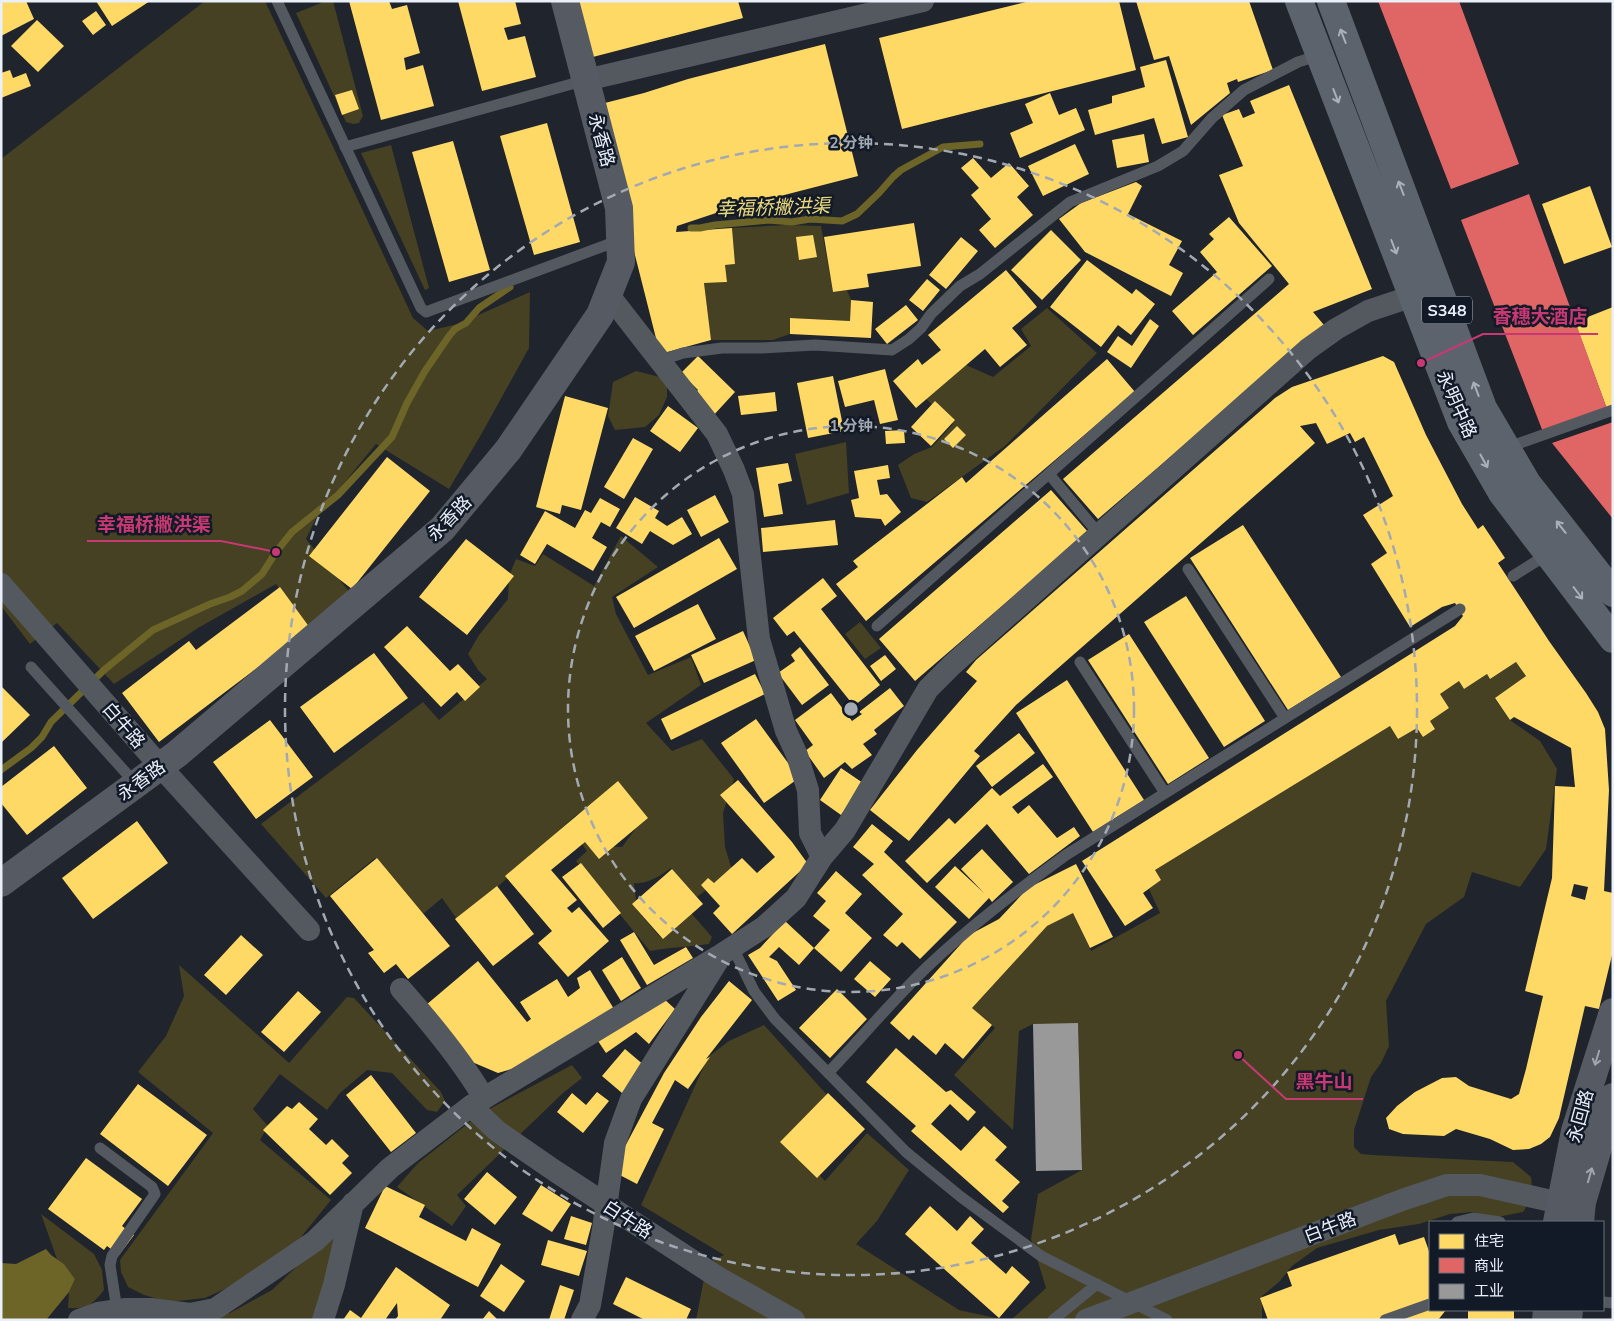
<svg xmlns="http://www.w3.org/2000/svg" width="1614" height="1321" viewBox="0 0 1614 1321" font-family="Mulish,'Noto Sans SC',sans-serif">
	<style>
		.green { fill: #454122 }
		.water { fill: #6d6428 }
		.homes { fill: #ffd966; fill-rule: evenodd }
		.shops { fill: #e06666 }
		.industry { fill: #999 }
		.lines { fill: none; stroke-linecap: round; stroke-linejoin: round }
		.stream { stroke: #6d6428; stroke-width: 7 }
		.service { stroke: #545960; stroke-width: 11 }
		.minor { stroke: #545960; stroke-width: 22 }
		.secondary { stroke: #565a63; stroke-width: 28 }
		.primary { stroke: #5d636d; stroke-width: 28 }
		.oneway { stroke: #abb1bb }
		.oneway2 { stroke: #a0a5ae }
		.ring { fill: none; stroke: #a3a9b2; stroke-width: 2.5; stroke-dasharray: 9 6 }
		.labels { text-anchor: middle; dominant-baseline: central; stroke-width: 5; stroke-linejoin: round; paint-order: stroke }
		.shield { fill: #121a27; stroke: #a9b0bb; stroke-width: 1 }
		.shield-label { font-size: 16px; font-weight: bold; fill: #eaf0fa }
		.street-label { font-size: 18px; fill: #eaf0fa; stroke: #121a27 }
		.water-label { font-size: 19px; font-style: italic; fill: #ebda7d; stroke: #121a27 }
		.centre { fill: #a3a9b2; stroke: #121a27; stroke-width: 2.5 }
		.ring-label { font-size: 15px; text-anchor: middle; font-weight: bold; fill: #a3a9b2; stroke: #121a27; stroke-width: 5; stroke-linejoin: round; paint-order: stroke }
		.leader { fill: none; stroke: #c83873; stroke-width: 2 }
		.callout-dot { fill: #c83873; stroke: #121a27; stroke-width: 2 }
		.callout-label { font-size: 19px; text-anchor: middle; font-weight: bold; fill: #c83873; stroke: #121a27; stroke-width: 5; stroke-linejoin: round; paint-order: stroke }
	</style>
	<rect width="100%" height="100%" fill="#20242c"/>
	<path class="green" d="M205,1H265L413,318L428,331L458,324L530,292L529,348L482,433L449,489L376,444L317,516L306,539L357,601L314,638L276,584L198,628L114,684L57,623L30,644L1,606V159Z
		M326,1H333L363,116L359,123L353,124L346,122L296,13Z
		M391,145L429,288L425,290L361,153Z
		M786,225L821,226L833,292L847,290L851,300L850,321L791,318L790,334L773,340H711L704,283L727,282L725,265L735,264L732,228Z
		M1047,308L1097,353L1005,446L927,502L911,498L898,465L914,454L932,447L953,424L925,398L966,365L993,377L1031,346L1021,329Z
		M636,371L660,377L667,387V397L659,415L645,427L615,430L608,416L613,382Z
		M846,442L849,493L807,505L795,454Z
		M621,536L658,567L612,597L616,614L648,675L691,657L701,685L646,723L672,751L702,739L734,779L723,813L725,847L732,870L697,897L671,868C662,875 646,885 634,883L637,910L660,937L691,913L712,937L709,944C689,947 670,947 650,951L576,861L587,851L577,837L599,846L622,847L636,828L614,803L601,799L575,816L459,922L442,898L423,914L375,858L326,898L261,824L423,702L439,720L487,679L478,670L468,654L479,635L508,599L509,576L516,559L535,566L543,554L594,586Z
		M860,622L881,648L865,659L845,634Z
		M1516,662L1526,676L1495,699L1510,720L1540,741L1557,769L1546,849L1520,887L1472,872L1464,897L1426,924L1386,1001L1389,1046L1381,1063L1371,1077L1354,1130V1147L1361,1154L1372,1155L1513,1162L1531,1177C1533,1191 1531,1200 1523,1212L1497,1217L1472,1212L1450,1214L1419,1224L1379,1230L1317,1248L1292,1266L1279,1282L1262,1296V1320H1011L1046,1288L1031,1239L1038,1194L1082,1170L1078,1024H1033L1019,1031L1013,1130L954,1075L995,1028L972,1008L1047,926L1073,913L1091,951L1160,913L1149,889L1161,880L1155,870L1390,726L1398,739L1417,728L1423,737L1435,729L1430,721L1449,708L1440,694L1459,681L1464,689L1487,674L1490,679Z
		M179,965L289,1063L347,997L354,998L441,1092L445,1101L437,1112L427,1110L392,1073L367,1070L340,1093L327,1110L280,1074L253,1109L268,1126L260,1140L331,1200L297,1242L249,1278L205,1298L169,1302L144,1295L128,1287L121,1272L120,1260L213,1133L138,1072L166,1036L184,996Z
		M764,1025L828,1096L787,1143L825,1181L867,1133L909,1170L877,1221L856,1244L959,1310L1005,1320H696L707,1263L724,1255L641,1205L708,1057L729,1041Z
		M572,1065L582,1078L563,1093L457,1195L466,1206L452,1226L397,1187L418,1163L480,1114Z
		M41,1214L94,1254L102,1270L104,1290C92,1305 87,1309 68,1308L69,1292L75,1279L64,1264L57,1259Z
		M341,1225L316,1320H178L230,1313L272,1290Z"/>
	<path class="water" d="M46,1249L51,1255L64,1264L75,1279L69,1292L46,1320H1V1263L16,1264Z"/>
	<path class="homes" d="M1,1H26L34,19L1,36Z
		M96,1H150L112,26Z
		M349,1H389L392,9L407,5L420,53L404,58L406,70L423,65L434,106L381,120Z
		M458,1H515L521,24L504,28L508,40L525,36L536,77L482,91Z
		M574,1H738L743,18L589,58Z
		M1030,1H1119L1136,70L902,129L879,38Z
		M1136,1H1249L1273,70L1238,82L1237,79L1227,83L1230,93L1191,125L1169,56L1154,60Z
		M96,11L106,25L93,35L82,21Z
		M37,20L64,46L38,72L11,46Z
		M825,44L858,176L722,211L677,226L676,232L732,228L735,264L725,265L727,282L704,283L711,340L660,354L597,105L644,93L688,79Z
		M1166,60L1188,137L1162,144L1154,118L1095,135L1088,110L1112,103V96L1145,87L1140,67Z
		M10,70L13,78L26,73L31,86L1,98V73Z
		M1289,85L1372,289L1313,312L1324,325L1098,519L1063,479L1289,284L1239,223L1219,175L1243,166L1222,115L1239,109L1243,118L1255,113L1250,101Z
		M352,90L359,109L342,115L335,95Z
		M1050,93L1059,115L1076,108L1085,130L1020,158L1010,133L1033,123L1025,104Z
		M547,123L580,242L534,255L500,136Z
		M1144,134L1149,162L1117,168L1112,140Z
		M453,141L490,270L449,282L412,152Z
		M1075,144L1089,174L1043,196L1028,166Z
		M973,158L991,178L1009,163L1029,186L1017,197L1033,215L995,248L979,230L991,219L971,195L979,188L961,168Z
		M1136,182L1142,186L1128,214L1182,241L1169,265L1183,273L1171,296L1085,252L1059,219L1081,203Z
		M1590,186L1612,247L1564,264L1542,204Z
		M1229,217L1272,266L1193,335L1172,311L1217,272L1200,252L1214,239L1209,234Z
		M914,223L921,266L867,274L869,287L833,292L824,237Z
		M1051,230L1081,260L1042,300L1011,270Z
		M813,235L817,257L799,260L796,237Z
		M961,237L978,251L946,289L929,275Z
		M1087,260L1132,294L1136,289L1155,304L1131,335L1118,325L1101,347L1050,307Z
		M1006,270L1037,307L1012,328L1027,345L1000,367L985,349L916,408L893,381L918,359L922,365L941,350L928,335Z
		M927,279L940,290L923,311L909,300Z
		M851,300L873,302L871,338L790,334V318L850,321Z
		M906,305L918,320L887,344L875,329Z
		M1613,307V407L1607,409L1575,322Z
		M1150,319L1159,326L1131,368L1107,352L1118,336L1132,346Z
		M698,356L735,392L712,417L691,398L698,390L681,373Z
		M1383,356L1394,362L1426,435L1462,504L1478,529L1483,525L1505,558L1498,563L1549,641L1586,693L1598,712L1605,729L1609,790L1604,891L1613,893V951L1599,1009L1585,1006L1559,1118L1550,1137L1541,1144L1529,1149L1513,1150L1490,1139L1456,1129L1444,1136L1403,1134L1389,1129L1386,1118L1397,1106L1415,1092L1442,1078L1456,1077L1469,1086L1511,1099L1519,1094L1526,1069L1543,996L1525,991L1552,878L1555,786L1575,787L1571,748L1514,717L1510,720L1495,698L1526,676L1516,662L1490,679L1487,674L1464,689L1459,681L1440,694L1449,708L1430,721L1435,729L1423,737L1417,728L1398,739L1390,726L1155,870L1161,880L1143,893L1153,908L1125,926L1082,861L1455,626L1463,616L1455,603L1442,607L1410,627L1371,564L1387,553L1363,515L1393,496L1364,437L1355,442L1350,433L1327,444L1316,423L1300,426L1315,443L1016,705L974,751L980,756L909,841L870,810L917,750L977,681L966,672L976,660L1275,398L1292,387ZM1574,884L1588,887L1585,900L1571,896Z
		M1107,359L1135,392L866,621L836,584L858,567L853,561L962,477L966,483Z
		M885,369L898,420L880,424L874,400L845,407L838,381Z
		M833,376L844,431L808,438L797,383Z
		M775,392L777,411L741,415L738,396Z
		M565,396L608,408L581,510L562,505L560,514L536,507Z
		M935,401L955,420L931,446L911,427Z
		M668,406L698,428L680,452L650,431Z
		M957,426L966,435L953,448L944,439Z
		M904,430L905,443L886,444L885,431Z
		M633,438L653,449L624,499L604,487Z
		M387,457L430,491L352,589L309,556Z
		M788,463L792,481L778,484L783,514L764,517L756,468Z
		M888,465L890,478L877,480L880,495L887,494L901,512L885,526L881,519L855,517L851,500L859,498L854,471Z
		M1051,490L1088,532L915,681L879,639Z
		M715,495L729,522L701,537L687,510Z
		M635,497L659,511L655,518L667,526L682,517L692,534L673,545L650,531L642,544L616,528Z
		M600,498L620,509L610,527L601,522L592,538L607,547L593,571L547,544L535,564L520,555L545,511L575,528L585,510L591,513Z
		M835,520L838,545L763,552L761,528Z
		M1243,525L1341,677L1288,710L1190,558Z
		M719,538L737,569L634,628L616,597Z
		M466,539L514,576L467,635L419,597Z
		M823,578L837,596L821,609L880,685L854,706L794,631L787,636L773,618Z
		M280,587L310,628L159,742L122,693L189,641L196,650Z
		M1186,596L1265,721L1224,747L1144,622Z
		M698,604L716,639L654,671L635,636Z
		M407,626L450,671L458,664L480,687L465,701L457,692L441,707L384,647Z
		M743,631L756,660L704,683L691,655Z
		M1129,634L1209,758L1168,784L1088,660Z
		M800,647L829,685L802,705L778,673L795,661L791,655Z
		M374,653L408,698L334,753L300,707Z
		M885,655L896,669L881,681L870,666Z
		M755,674L765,694L671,740L661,719Z
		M1067,680L1144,800L1093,832L1016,713Z
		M1,686L30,715L1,743Z
		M890,688L904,706L874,730L877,734L863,744L872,755L852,769L845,762L824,778L805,751L813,745L795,720L831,693L852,721L862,714L859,712Z
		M756,719L799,778L764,803L721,743Z
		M270,720L313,777L256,819L213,762Z
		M1019,733L1035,753L992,787L976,766Z
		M54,746L87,788L27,835L1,803V787Z
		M1043,764L1053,777L1012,807L1018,814L1029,805L1057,838L1074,827L1080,836L1029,874L987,824L927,883L905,861L949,818L955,824L992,788L1000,796Z
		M841,768L863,783L841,815L820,800Z
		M738,780L792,842L808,864L732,934L713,913L720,906L701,885L708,878L714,883L742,858L757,873L775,857L720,795Z
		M618,781L648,818L599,859L585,842L551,870L577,900L567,908L572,913L579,907L609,941L568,977L538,943L552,931L505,876Z
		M137,821L168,863L93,919L62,878Z
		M872,824L893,841L884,852L957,922L920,959L902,942L897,947L883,935L903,914L862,875L874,864L853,847Z
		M982,849L1013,882L992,902L989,898L969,919L935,887L955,866L984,893L961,869Z
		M377,858L450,946L408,979L396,964L384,973L368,953L374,950L330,896Z
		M581,863L621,913L603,928L562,877Z
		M1076,864L1113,937L1090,948L1073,913L1047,926L972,1008L992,1025L963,1059L945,1043L936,1055L913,1035L909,1040L890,1023L969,935L999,919L1028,888Z
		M672,869L703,904L663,939L632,904Z
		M836,871L862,894L845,913L872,938L841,972L814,948L830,930L813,916L826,901L817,893Z
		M497,886L534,934L493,966L455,919Z
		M785,921L814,948L799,965L779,947L769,957L777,961L796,990L778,1001L748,955L760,948Z
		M634,932L654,965L686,947L693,958L647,985L620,940Z
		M241,935L263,955L226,995L204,975Z
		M622,957L641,988L621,1001L602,970Z
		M478,961L527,1022L531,1019L520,1002L557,979L568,997L580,988L577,978L590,970L614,1009L522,1066L498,1073L472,1062L426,1005Z
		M870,961L891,979L875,997L854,979Z
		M729,981L752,1000L706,1059L710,1057L688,1089L675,1080L652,1123L664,1129L637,1184L612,1171L664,1073L701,1017Z
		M837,989L867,1019L830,1058L799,1028Z
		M298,991L321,1012L284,1052L261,1032Z
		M663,998L675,1009L649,1044L636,1032L606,1053L598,1041Z
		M896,1048L946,1092L951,1090L976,1112L968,1121L950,1104L931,1124L961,1151L984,1126L1007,1147L995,1160L1020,1182L1002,1201L1009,1207L1003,1213L911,1131L916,1126L866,1082Z
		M625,1049L645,1066L622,1093L602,1076Z
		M371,1075L416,1133L391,1152L346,1095Z
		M138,1084L207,1135L168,1186L100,1134Z
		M597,1092L609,1101L583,1133L557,1112L572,1093L586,1105Z
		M828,1093L865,1129L817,1178L780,1142Z
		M299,1102L318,1119L309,1129L326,1145L332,1139L349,1156L342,1163L352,1173L330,1195L263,1130L287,1106L292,1109Z
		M86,1158L142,1199L122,1226L134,1235L119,1255L107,1246L104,1250L48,1209Z
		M487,1172L517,1197L495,1225L464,1199Z
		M541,1185L571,1204L552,1232L522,1214Z
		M385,1186L425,1205L419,1217L466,1241L472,1228L501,1244L478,1287L365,1228Z
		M930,1206L957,1231L970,1216L984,1229L971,1243L1006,1274L1012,1266L1030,1282L999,1318L905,1234Z
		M571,1216L592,1223L586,1245L564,1239Z
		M1395,1234L1399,1245L1424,1237L1430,1254V1310H1446L1438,1320H1268L1260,1298L1292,1286L1287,1272Z
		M548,1240L587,1251L579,1276L541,1265Z
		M501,1264L525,1281L504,1312L480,1296Z
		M396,1267L450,1305L440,1320H395L398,1316L397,1303L385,1320H343L350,1310L361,1318Z
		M626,1277L691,1309L686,1320H645L613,1304Z
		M560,1285L574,1290L564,1320H549Z
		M1468,1310H1514V1320H1468Z
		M489,1311L498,1320H482Z"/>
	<path class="shops" d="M1378,1H1459L1519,164L1451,189Z
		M1529,194L1607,409L1543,432L1461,220Z
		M1613,422V519L1552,443Z"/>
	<path class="industry" d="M1078,1023L1082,1170L1036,1171L1033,1024Z"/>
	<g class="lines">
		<path class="stream" d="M691,228H700L715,225L769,220L792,222L810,219L842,221L857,214L879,193L893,177L901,170L943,147L980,144
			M1,770L31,748L42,737L51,722L104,670L153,630L210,604L230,597L242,591L262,574L276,552L292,532L338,495L392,437L407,403L425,371L449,336L455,329L466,323L479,308L510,287"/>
		<path class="service" d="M277,1L421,308L426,312L620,240
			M345,147L586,80
			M659,361L683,353L722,348H761L815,345L892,350L909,339L921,328L931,314L960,286L980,274L1070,202L1158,166L1183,151L1212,118L1244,90L1298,62L1320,55
			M1506,448L1613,410
			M1049,474L1099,534
			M1188,569L1285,718
			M1513,576L1548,554
			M877,626L1269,279
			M1080,662L1165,793
			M31,667L136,784
			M726,954H736L754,991L775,1019L906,1152L961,1197L1041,1256L1167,1320
			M828,1073C861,1038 892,1001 927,967C970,926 1018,890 1066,855L1460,609
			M100,1148L152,1187L155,1194L112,1256L110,1265L117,1310
			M1457,1222L1473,1218L1500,1222
			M1603,1302L1613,1303
			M1053,1320L1097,1284
			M1385,1320L1430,1304"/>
		<path class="minor" d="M586,80L923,1
			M608,294L717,434L734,470L743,494L759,639L786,731L797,755L808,790L810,833L822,857
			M1,584L160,766L309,930
			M401,989C431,1023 461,1059 484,1098
			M471,1106L497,1131L555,1171L719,1278L794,1320
			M79,1320L98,1313L126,1309H151L190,1314L215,1309L315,1241L390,1168L471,1106L719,956
			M323,1320L334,1285L353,1203
			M582,1320L590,1305L603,1229L615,1143L631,1099L722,954L764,927L796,898L822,857L845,830L928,689L952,665L1308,349L1336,329L1368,311L1413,296
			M1086,1320L1402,1200L1447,1185H1480L1578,1207"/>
		<path class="secondary" d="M1,883L177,754L442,529L508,450L600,315L621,262L619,208L565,1
			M1557,1222L1575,1131L1613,1012
			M1580,1222L1582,1202L1613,1097
			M1546,1320L1547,1310
			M1568,1320L1569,1310"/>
		<path class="primary" d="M1299,1L1461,422L1502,493L1613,639
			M1331,1L1483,408L1527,483L1613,593"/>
	</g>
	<defs><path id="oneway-shaft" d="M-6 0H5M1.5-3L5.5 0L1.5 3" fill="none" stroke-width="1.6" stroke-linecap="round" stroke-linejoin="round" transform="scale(1.25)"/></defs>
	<g class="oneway">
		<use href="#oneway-shaft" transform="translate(1343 36) rotate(-111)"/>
		<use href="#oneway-shaft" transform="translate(1336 96) rotate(69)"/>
		<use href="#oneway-shaft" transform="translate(1401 188) rotate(-111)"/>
		<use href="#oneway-shaft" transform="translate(1394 247) rotate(69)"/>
		<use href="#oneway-shaft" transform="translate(1476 389) rotate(-111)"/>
		<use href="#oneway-shaft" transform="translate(1484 461) rotate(61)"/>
		<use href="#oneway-shaft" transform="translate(1561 527) rotate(-128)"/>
		<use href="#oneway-shaft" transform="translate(1578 593) rotate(53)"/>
	</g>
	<g class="oneway2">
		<use href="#oneway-shaft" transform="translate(1597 1058) rotate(107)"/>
		<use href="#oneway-shaft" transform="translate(1590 1175) rotate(-74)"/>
	</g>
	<g class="ring">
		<circle cx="851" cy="709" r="283"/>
		<circle cx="851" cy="709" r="566"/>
	</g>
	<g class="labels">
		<rect class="shield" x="1422" y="296.5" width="50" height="27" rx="4"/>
		<g class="shield-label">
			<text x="1447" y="310">S348</text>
		</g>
		<g class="street-label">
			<text transform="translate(602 140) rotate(75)">永香路</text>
			<text transform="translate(1457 404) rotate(66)">永明中路</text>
			<text transform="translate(449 518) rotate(-46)">永香路</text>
			<text transform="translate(124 725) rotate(49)">白牛路</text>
			<text transform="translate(141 780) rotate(-36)">永香路</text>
			<text transform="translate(1580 1116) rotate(-75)">永回路</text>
			<text transform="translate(628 1219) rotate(33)">白牛路</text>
			<text transform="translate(1330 1227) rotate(-21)">白牛路</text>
		</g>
		<g class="water-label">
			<text transform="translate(773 207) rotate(-2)">幸福桥撇洪渠</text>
		</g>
	</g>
	<circle cx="851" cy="709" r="8" class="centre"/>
	<g class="ring-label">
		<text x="851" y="148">2 分钟</text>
		<text x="851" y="431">1 分钟</text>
	</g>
	<path class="leader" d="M1421 363L1483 334H1598M276 552L221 541H87M1238 1055L1286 1099H1363"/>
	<g class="callout-dot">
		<circle cx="1421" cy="363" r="5"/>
		<circle cx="276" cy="552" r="5"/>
		<circle cx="1238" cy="1055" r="5"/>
	</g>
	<g class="callout-label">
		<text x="1540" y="323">香穗大酒店</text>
		<text x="154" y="531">幸福桥撇洪渠</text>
		<text x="1324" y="1088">黑牛山</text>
	</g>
	<rect width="1614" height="1321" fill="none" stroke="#eaf0fa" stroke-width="5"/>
	<rect x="1429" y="1221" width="175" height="90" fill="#121a27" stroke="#68707b"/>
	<rect x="1439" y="1234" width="25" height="15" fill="#ffd966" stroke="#68707b"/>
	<text x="1474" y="1246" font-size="15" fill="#eaf0fa">住宅</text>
	<rect x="1439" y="1258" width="25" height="15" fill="#e06666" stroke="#68707b"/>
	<text x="1474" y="1271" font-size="15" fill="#eaf0fa">商业</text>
	<rect x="1439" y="1284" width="25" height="15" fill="#999999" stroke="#68707b"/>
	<text x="1474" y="1296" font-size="15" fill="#eaf0fa">工业</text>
</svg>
